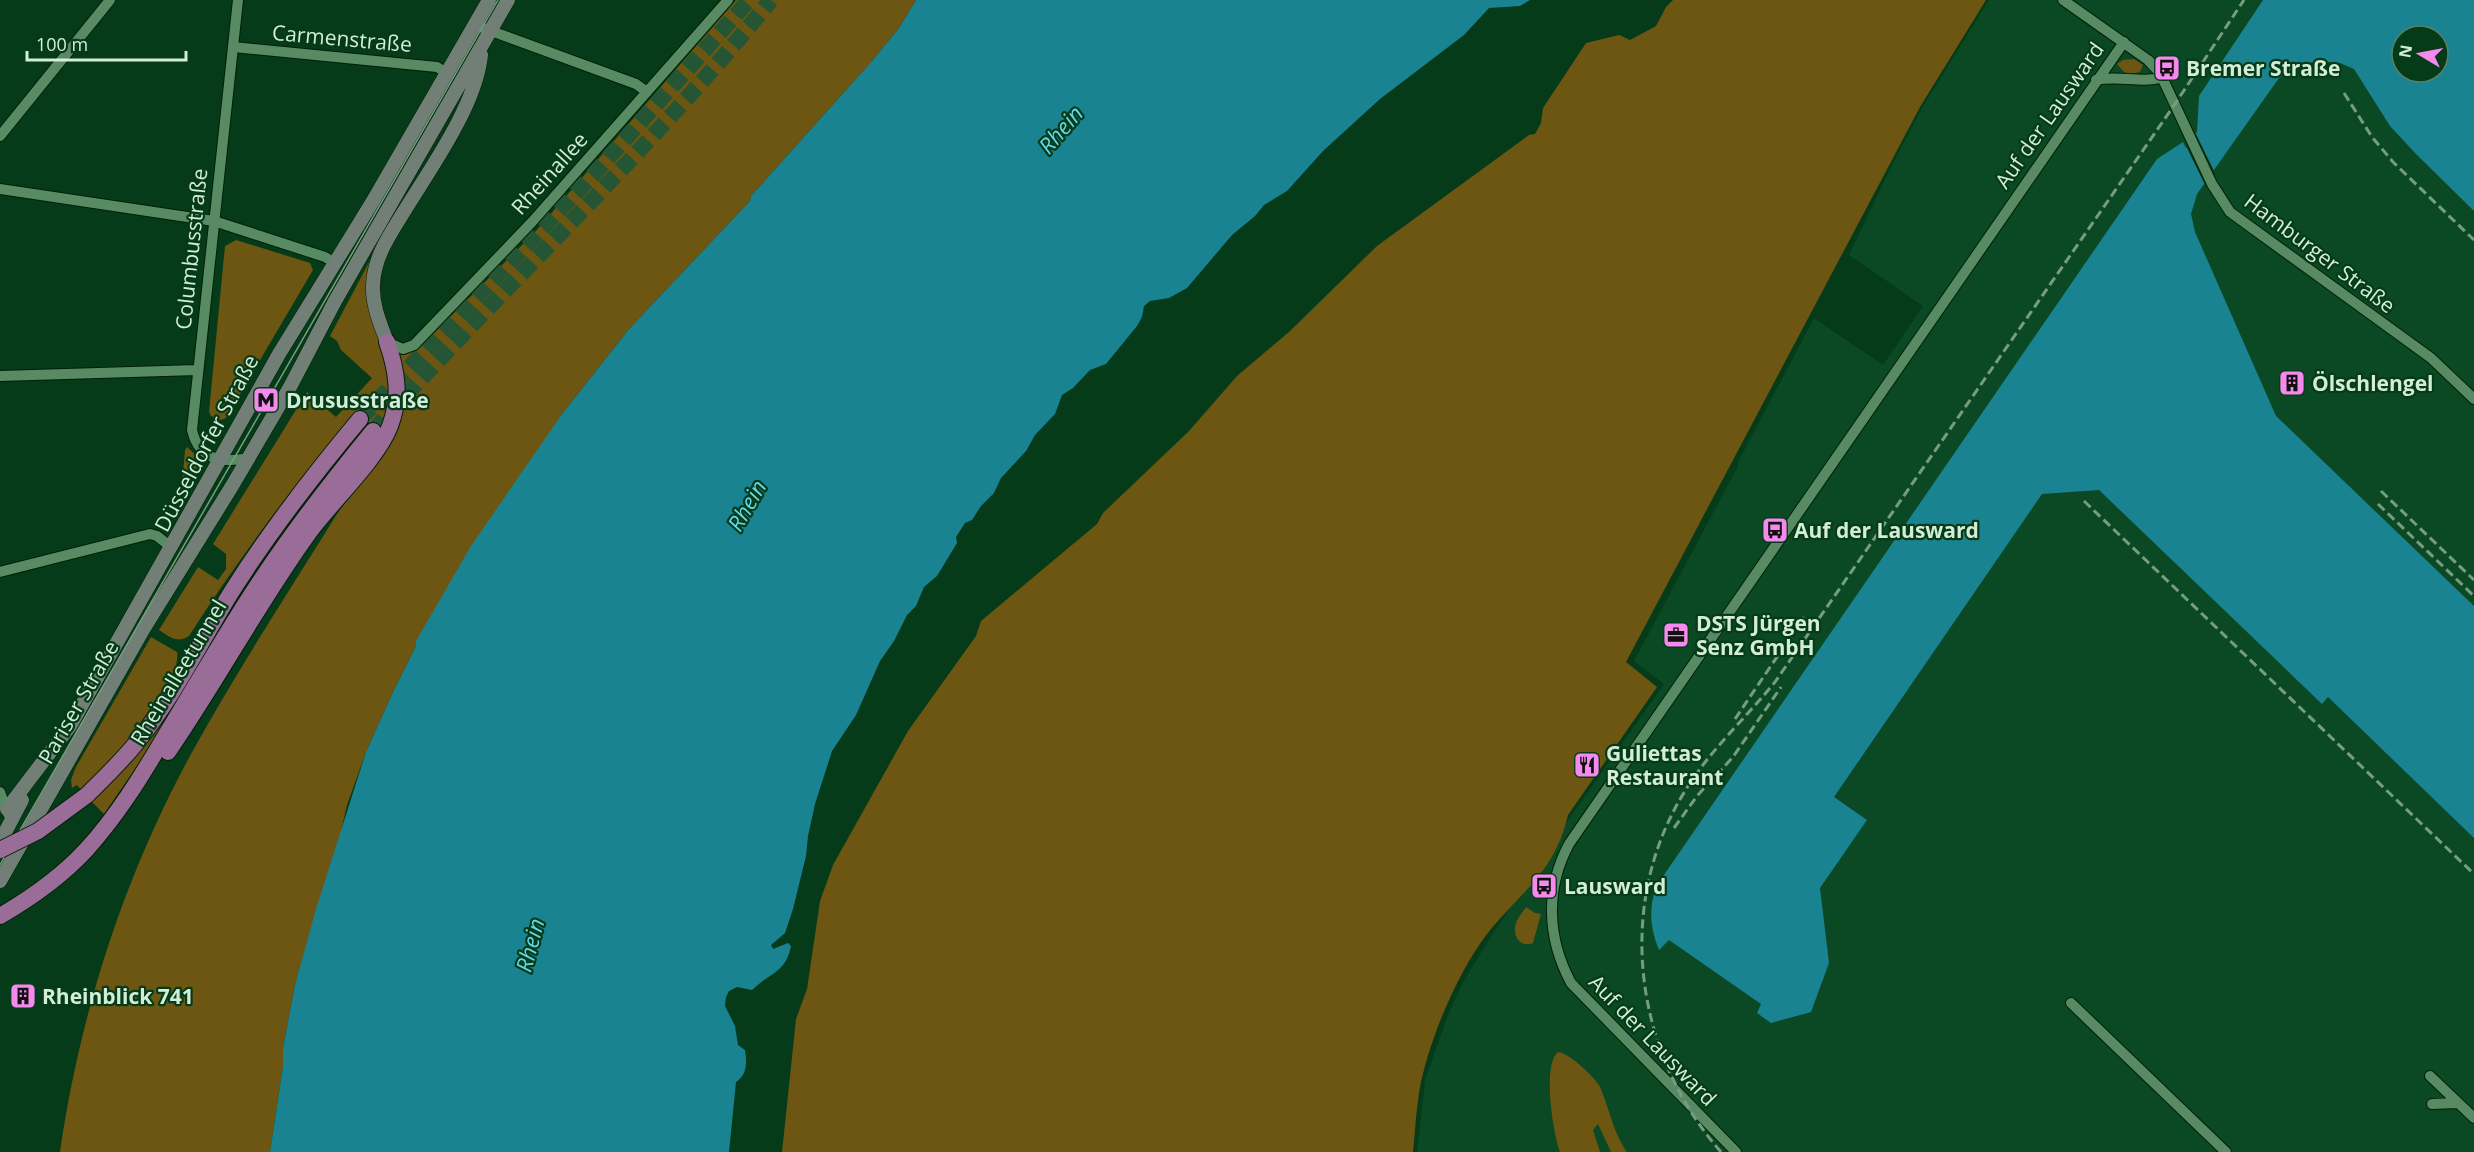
<svg xmlns="http://www.w3.org/2000/svg" width="2474" height="1152" viewBox="0 0 2474 1152" font-family="'Open Sans',sans-serif">
	<style>
		.built { fill: #0a4923; fill-rule: evenodd }
		.green { fill: #6c5611 }
		.water { fill: #1a8392; fill-rule: evenodd }
		.pier { fill: #053b18 }
		.lines { fill: none; stroke-linecap: round; stroke-linejoin: round }
		.trunk-tunnel { stroke: #245635; stroke-width: 16; stroke-dasharray: 16 8; stroke-linecap: butt }
		.minor-casing { stroke: #002006; stroke-width: 12 }
		.secondary-casing { stroke: #002006; stroke-width: 15 }
		.trunk-casing { stroke: #002006; stroke-width: 18 }
		.minor { stroke: #588a63; stroke-width: 10 }
		.secondary { stroke: #717f77; stroke-width: 14 }
		.trunk { stroke: #9a6c98; stroke-width: 16 }
		.tram { stroke: #779d81; stroke-width: 1.5 }
		.rail { stroke: #779d81; stroke-width: 3; stroke-dasharray: 9 4.5; stroke-linecap: butt }
		.trunk-bridge-casing { stroke: #002006; stroke-width: 18; stroke-linecap: butt }
		.trunk-bridge { stroke: #9a6c98; stroke-width: 16 }
		.labels { text-anchor: middle; dominant-baseline: central; stroke-width: 4.5; stroke-linejoin: round; paint-order: stroke }
		.street-label { font-size: 21px; fill: #d3edd7; stroke: #053b18 }
		.poi-label { font-size: 21px; font-weight: bold; fill: #d3edd7; stroke: #053b18; text-anchor: start }
		.water-label { font-size: 22px; font-style: italic; fill: #61d7ea; stroke: #053b18 }
	</style>
	<rect width="100%" height="100%" fill="#053b18"/>
	<path class="built" d="M1989,0H2474V1152H1417L1425,1080L1448,1015L1462,984L1490,938L1571,816L1664,684L1634,661L1738,466V462L1814,318L1883,365L1923,306L1849,255L1891,167L1922,108ZM2402,36H2438V72H2402Z"/>
	<path class="green" d="M736,0H916L899,28L872,61L751,196L750,201L629,329L562,414L416,646L393,692L366,752L347,805L339,840L295,985L283,1048V1066L270,1152H60C80,1013 124,877 191,754C236,672 288,593 337,514C347,500 379,459 382,447C391,417 392,383 397,353L403,355L417,350L535,232Z
		M1673,0H1986L1920,107L1626,662L1657,687L1568,815C1554,874 1522,890 1487,934C1457,973 1427,1044 1419,1093C1416,1112 1415,1132 1413,1152H782L796,1019L807,989L820,901L833,865L908,731L976,636L981,621L1097,524L1103,513L1189,431L1237,376L1290,331L1377,246L1529,135L1535,134L1541,123L1543,108L1586,43L1619,35L1630,40L1656,26L1666,7Z
		M2134,59L2143,65L2140,72L2130,74L2124,72L2117,64L2123,60Z
		M236,240L310,263L313,270L226,418L221,420L211,416L209,412L225,246Z
		M376,249L370,272L394,377L382,433L356,412C296,483 239,557 189,636C177,644 170,637 159,630L198,567L218,580L226,569V554L213,544L307,392L336,417L372,378L341,350L337,341L330,336Z
		M187,447L201,460L181,495L185,450Z
		M151,637L177,652C183,686 106,766 82,791L77,785L72,788L71,780L76,767Z
		M194,672L146,753L104,814L91,801Z
		M1526,907L1535,913L1541,914L1533,943C1520,948 1512,936 1516,923C1518,917 1523,912 1526,907Z
		M1558,1052C1568,1052 1596,1078 1600,1087C1610,1110 1612,1130 1627,1152H1611L1598,1124L1593,1130L1600,1152H1560C1553,1133 1542,1065 1558,1052Z"/>
	<path class="water" d="M916,0H1530L1520,6L1489,8L1464,35L1380,99L1323,151L1287,191L1264,205L1255,216L1232,235L1187,288L1169,298L1150,301L1144,306L1142,317L1137,326L1106,364L1090,370L1073,388L1062,395L1055,414L1035,435L1026,451L1001,478L994,493L981,506L972,520L965,523L956,537L957,543L937,576L924,587L916,606L907,615L894,641L880,661L856,715L832,751L815,804L808,836L806,856L793,909L785,933L771,945L773,949L788,943L791,946C786,973 769,973 752,990L737,987L729,991L726,997L725,1006L735,1026L738,1045L745,1050C747,1063 747,1075 736,1082L729,1152H270L283,1066V1048L295,985L316,909L366,752L393,692L416,646V641L471,546L562,414L629,329L750,201L751,196L872,61L899,28Z
		M2263,0H2474V211L2416,154L2390,126L2354,69L2340,63L2321,61L2301,64L2279,78L2197,194L2191,214L2195,232L2276,416L2474,606V838L2328,697L2322,704L2099,490L2042,494L1834,797L1867,820L1820,888L1829,963L1811,1012L1771,1023L1757,1013L1761,1004L1669,940L1659,950C1650,928 1648,908 1657,885L2157,159L2183,142L2186,148L2197,132L2199,96ZM2402,36H2438V72H2402Z"/>
	<path class="pier" d="M2196,134L2215,173L2206,187L2186,146Z"/>
	<g class="lines">
		<path class="trunk-tunnel" d="M360,419L594,174L749,0
			M373,431C504,286 648,152 771,0"/>
		<defs>
			<path id="minor" d="M238,0L192,430C199,461 223,463 249,458
				M2063,0L2148,60L2160,73L2212,184L2230,212L2431,358L2474,399
				M475,25L636,84L647,92
				M233,47L437,67L447,73
				M2096,80C2119,75 2142,84 2163,77
				M0,136L110,0
				M0,189L214,221L325,257L335,263
				M387,342L403,349L414,345L532,222L728,0
				M0,376L197,370
				M0,572L150,534L157,536L171,547
				M0,792L8,814
				M2071,1003L2226,1152
				M2430,1076L2474,1118
				M2432,1104L2458,1103
				M1736,1152L1571,983C1547,938 1545,889 1569,844L2124,42"/>
			<path id="secondary" d="M387,342C380,323 372,305 373,285C374,259 387,239 400,218C427,173 476,107 481,55
				M7,809L70,726L279,354L373,201L489,0
				M0,842L22,800
				M0,881L144,628L232,486L290,387L335,301L508,0"/>
			<path id="trunk" d="M168,752C217,681 257,605 308,534C331,502 377,460 390,426C401,397 397,370 387,342
				M87,795C104,778 122,761 137,742C174,696 201,641 232,591C270,531 314,474 360,419
				M0,916C31,898 62,876 86,850C117,816 141,777 164,738C191,694 216,650 244,606C283,544 327,487 373,431"/>
		</defs>
		<use href="#minor" class="minor-casing"/>
		<use href="#secondary" class="secondary-casing"/>
		<use href="#trunk" class="trunk-casing"/>
		<use href="#minor" class="minor"/>
		<use href="#secondary" class="secondary"/>
		<use href="#trunk" class="trunk"/>
		<path class="tram" d="M0,865L498,0"/>
		<path class="rail" d="M2344,93L2372,137L2393,162L2474,240
			M2381,491L2474,580
			M2084,501L2474,874
			M2378,504L2474,596
			M1735,719L1804,617
			M1674,828L1697,796L1733,757L1781,687
			M1721,1152C1634,1053 1614,905 1685,791C1710,750 1745,719 1775,682L2175,104L2244,0"/>
		<defs>
			<path id="trunk-bridge" d="M0,850L38,831L87,795"/>
		</defs>
		<use href="#trunk-bridge" class="trunk-bridge-casing"/>
		<use href="#trunk-bridge" class="trunk-bridge"/>
	</g>
	<defs>
		<symbol id="bus-square" viewBox="-11 -11 22 22"><rect x="-9" y="-9" width="18" height="18" rx="4" fill="#f689ed" stroke="#053b18"/><path d="M-5-6H5V4H4V6H2V4H-2V6H-4V4H-5ZM-3.5-4V0h7V-4ZM-3.5 1.2v1.5H-2V1.2ZM2 1.2v1.5H3.5V1.2Z" fill="#111"/></symbol>
		<symbol id="building-square" viewBox="-11 -11 22 22"><rect x="-9" y="-9" width="18" height="18" rx="4" fill="#f689ed" stroke="#053b18"/><path d="M-4-6H4V6H1V3H-1V6H-4ZM-2.5-4.3h1.7v1.8h-1.7ZM.8-4.3h1.7v1.8H.8ZM-2.5-1h1.7V.8h-1.7ZM.8-1h1.7V.8H.8Z" fill="#111"/></symbol>
		<symbol id="metro-square" viewBox="-11 -11 22 22"><rect x="-9" y="-9" width="18" height="18" rx="4" fill="#f689ed" stroke="#053b18"/><path d="M-5.5 5V-5H-3L0 0L3-5H5.5V5H3V-.5L0 4L-3-.5V5Z" fill="#111"/></symbol>
		<symbol id="office-square" viewBox="-11 -11 22 22"><rect x="-9" y="-9" width="18" height="18" rx="4" fill="#f689ed" stroke="#053b18"/><path d="M-6-3h4V-5.5h4V-3h4V5H-6ZM-1-4.5V-3h2v-1.5ZM-6 0V1H6V0Z" fill="#111"/></symbol>
		<symbol id="restaurant-square" viewBox="-11 -11 22 22"><rect x="-9" y="-9" width="18" height="18" rx="4" fill="#f689ed" stroke="#053b18"/><path d="M-5-6h1v4h1v-4h1v4h1v-4h1v5L-1.5 .5V6h-2V.5L-5-1ZM5-6V6H3V1.5H1.5Q1.5-4 5-6Z" fill="#111"/></symbol>
	</defs>
	<g fill-rule="evenodd">
		<use href="#bus-square" x="2152" y="53" width="30" height="30"/>
		<use href="#building-square" x="2277" y="368" width="30" height="30"/>
		<use href="#metro-square" x="251" y="385" width="30" height="30"/>
		<use href="#bus-square" x="1760" y="515" width="30" height="30"/>
		<use href="#office-square" x="1661" y="620" width="30" height="30"/>
		<use href="#restaurant-square" x="1572" y="750" width="30" height="30"/>
		<use href="#bus-square" x="1529" y="871" width="30" height="30"/>
		<use href="#building-square" x="8" y="981" width="30" height="30"/>
	</g>
	<g class="labels">
		<g class="street-label">
			<text transform="translate(342 38) rotate(5)">Carmenstraße</text>
			<text transform="translate(2049 115) rotate(-55)">Auf der Lausward</text>
			<text transform="translate(549 173) rotate(-48)">Rheinallee</text>
			<text transform="translate(191 249) rotate(-84)">Columbusstraße</text>
			<text transform="translate(2320 253) rotate(37)">Hamburger Straße</text>
			<text transform="translate(206 443) rotate(-62)">Düsseldorfer Straße</text>
			<text transform="translate(178 672) rotate(-59)">Rheinalleetunnel</text>
			<text transform="translate(78 702) rotate(-60)">Pariser Straße</text>
			<text transform="translate(1653 1040) rotate(46)">Auf der Lausward</text>
		</g>
		<g class="poi-label">
			<text x="2186" y="68">Bremer Straße</text>
			<text x="2312" y="383">Ölschlengel</text>
			<text x="286" y="400">Drususstraße</text>
			<text x="1794" y="530">Auf der Lausward</text>
			<text x="1696" y="623">DSTS Jürgen<tspan x="1696" dy="24">Senz GmbH</tspan></text>
			<text x="1606" y="753">Guliettas<tspan x="1606" dy="24">Restaurant</tspan></text>
			<text x="1564" y="886">Lausward</text>
			<text x="42" y="996">Rheinblick 741</text>
		</g>
		<g class="water-label">
			<text transform="translate(1060 129) rotate(-49)">Rhein</text>
			<text transform="translate(746 505) rotate(-60)">Rhein</text>
			<text transform="translate(529 945) rotate(-75)">Rhein</text>
		</g>
	</g>
	<g transform="translate(2420 54) rotate(280)"><circle r="28" fill="#053b18" stroke="#578264" stroke-width="1.5"/>
	<path d="M0-4.5L10 22L0 15L-10 22Z" fill="#f689ed"/>
	<text y="-9" font-size="16" font-weight="bold" text-anchor="middle" fill="#d3edd7">N</text>
	</g>
	<path d="M27 51v9h159v-9" fill="none" stroke="#d3edd7" stroke-width="3"/>
	<text x="36" y="51" font-size="18" fill="#d3edd7" stroke="#053b18" stroke-width="4.5" paint-order="stroke">100 m</text>
</svg>
